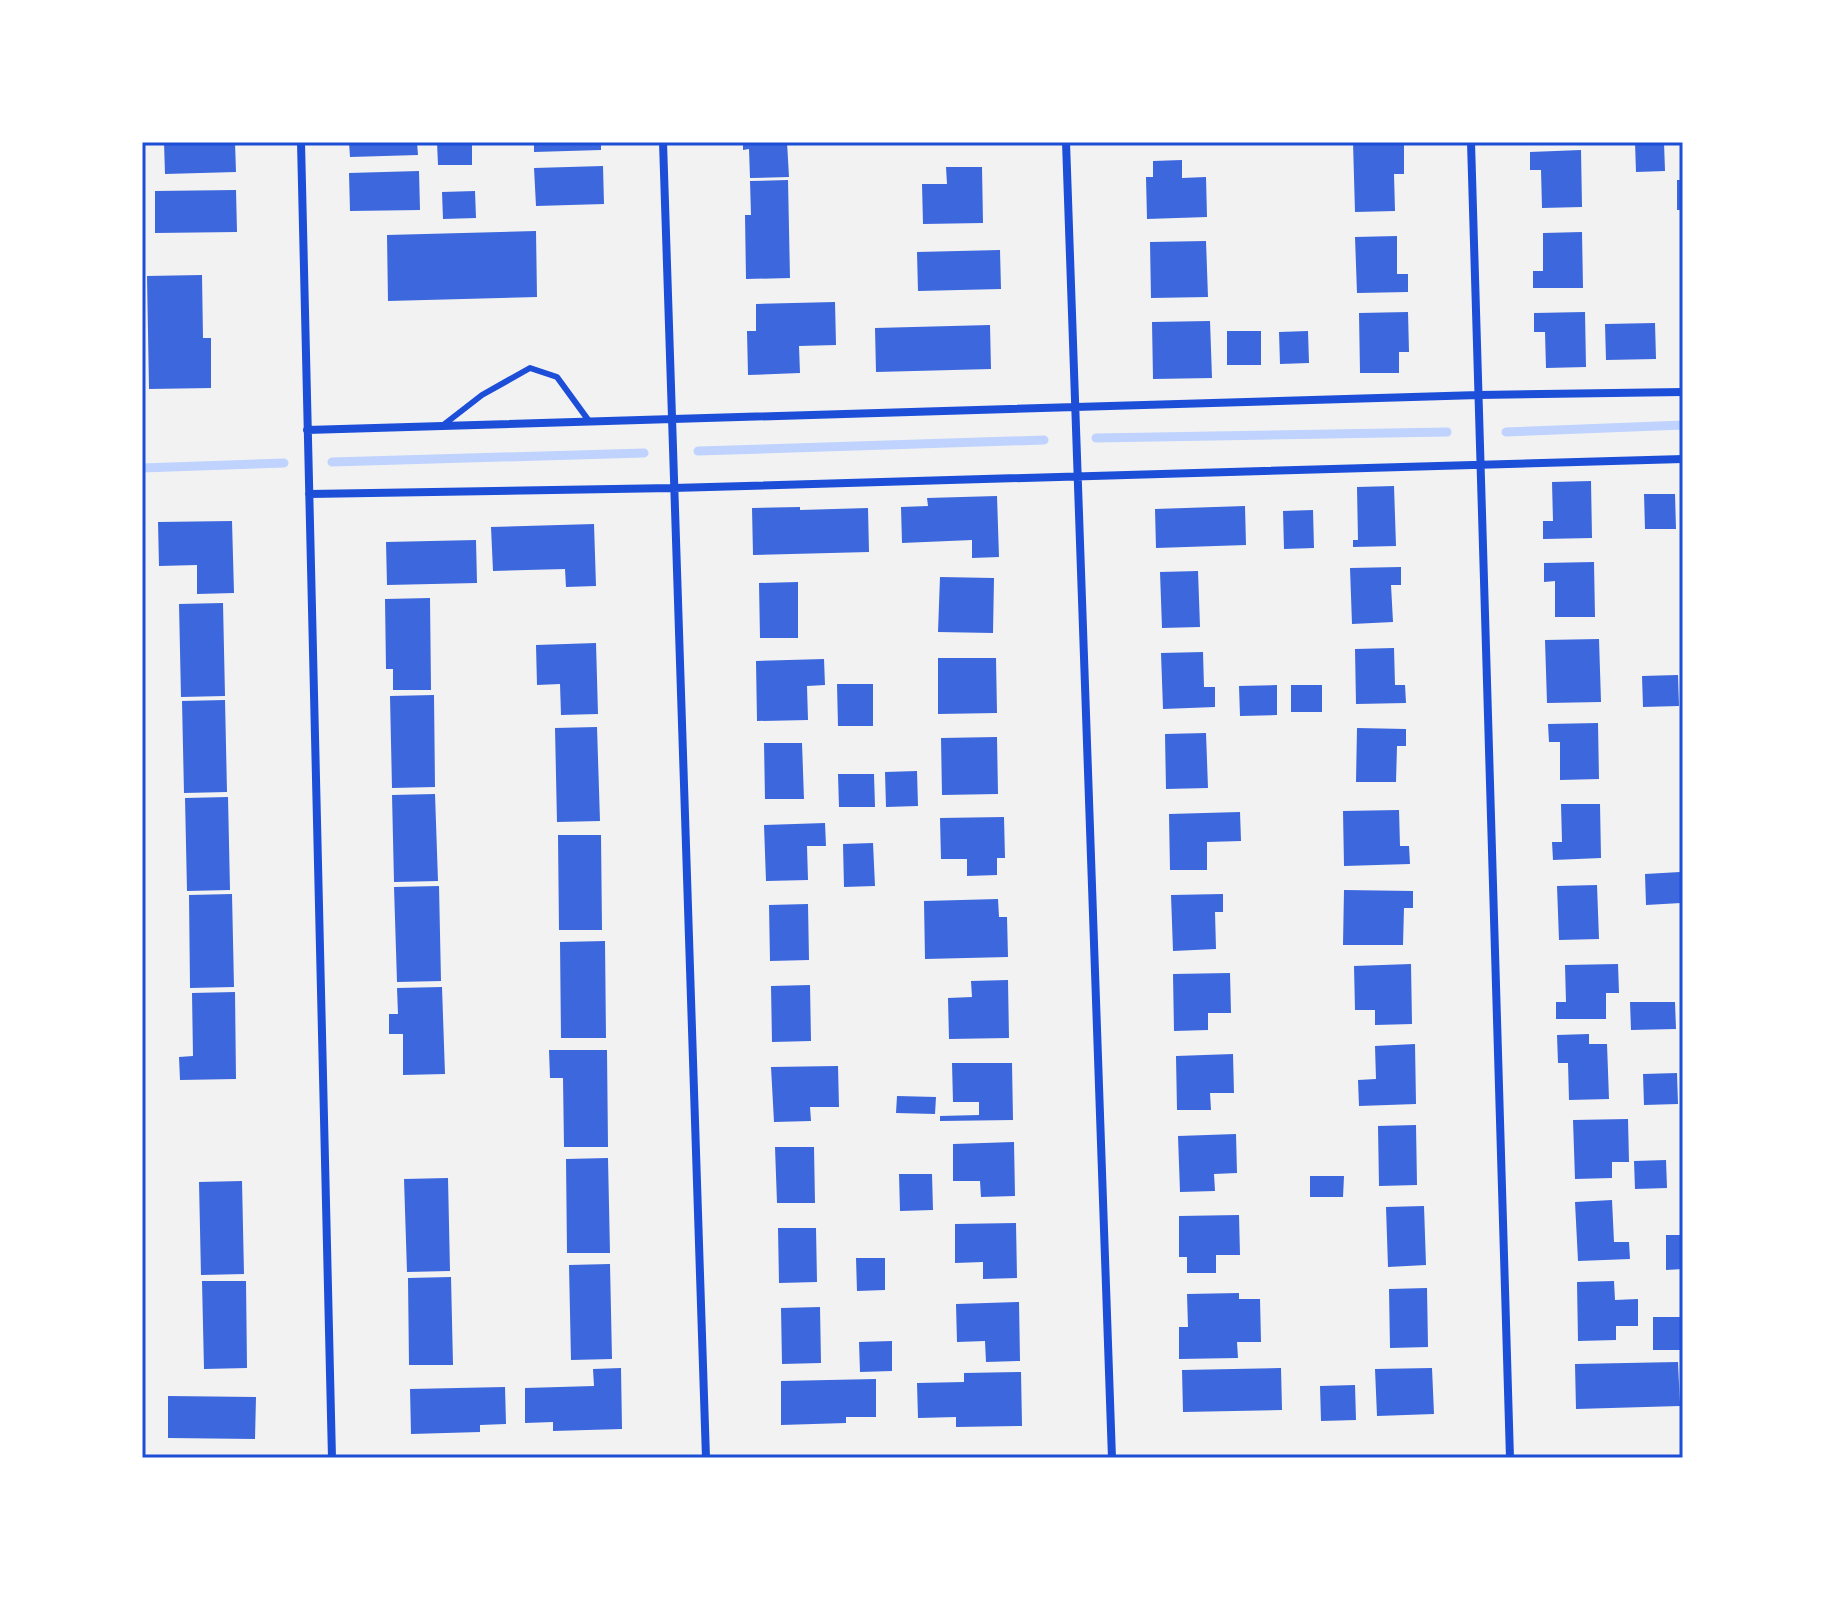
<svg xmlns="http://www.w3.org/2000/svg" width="1825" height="1600" viewBox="0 0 1825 1600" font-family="'Source Sans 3',sans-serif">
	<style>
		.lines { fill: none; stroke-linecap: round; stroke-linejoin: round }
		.stream { stroke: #bfd3fe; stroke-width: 9 }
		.building { fill: #3d67dc }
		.service { stroke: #1d4ed8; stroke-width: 6 }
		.minor { stroke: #1d4ed8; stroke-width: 8 }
		.neatline { fill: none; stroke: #1d4ed8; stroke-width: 3 }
	</style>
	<rect width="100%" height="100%" fill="#f2f2f2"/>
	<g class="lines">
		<path class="stream" d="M1506,432L1683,425
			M1096,438L1447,432
			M698,451L1044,440
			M332,462L644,453
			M142,468L284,463"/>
	</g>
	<path class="building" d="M164,142H235L236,172L165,174Z
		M349,142H417L418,155L350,157Z
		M437,142H472V165H438Z
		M534,142H601V150L534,152Z
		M743,142H787L789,177L750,178L749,149L743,150Z
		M1353,142H1404V174H1394L1395,211L1355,212Z
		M1635,142H1664L1665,171L1636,172Z
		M1581,150L1582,207L1542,208L1541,170H1530V152Z
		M1182,160V178L1206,177L1207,217L1147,219L1146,177H1153V161Z
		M603,166L604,204L536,206L534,168Z
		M946,167H982L983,223L923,224L922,184H947Z
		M419,171L420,210L350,211L349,173Z
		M788,180L790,278L746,279L745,215H751L750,181Z
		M1677,180H1683V210H1677Z
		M236,190L237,232L155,233V191Z
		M475,191L476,218L443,219L442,192Z
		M536,231L537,297L388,301L387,235Z
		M1582,232L1583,288H1533V271H1543V233Z
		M1397,236V274H1408V292L1357,293L1355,237Z
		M1206,241L1208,297L1151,298L1150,242Z
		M1000,250L1001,289L918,291L917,252Z
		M202,275L203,338H211V388L149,389L147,276Z
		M835,302L836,345L799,346L800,373L748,375L747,331H756V304Z
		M1408,312L1409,352H1399V373H1360L1359,313Z
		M1585,312L1586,367L1546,368L1545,332H1534V313Z
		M1210,321L1212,378L1153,379L1152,322Z
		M1655,323L1656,359L1606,360L1605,324Z
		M990,325L991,369L876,372L875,328Z
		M1227,331H1261V365H1227Z
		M1308,331L1309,363L1280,364L1279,332Z
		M1591,481L1592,538L1543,539V521H1553L1552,482Z
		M1394,486L1396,546L1353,547V540H1358L1357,487Z
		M1644,494H1675L1676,529H1645Z
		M997,496L999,557L972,558V540L902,543L901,507L928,506L927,498Z
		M1245,506L1246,545L1156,548L1155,509Z
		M800,507V510L868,508L869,552L753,555L752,508Z
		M1313,510L1314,548L1284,549L1283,511Z
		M232,521L234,593L197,594V565L159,566L158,522Z
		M594,524L596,586L566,587L565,569L493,571L491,527Z
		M476,540L477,583L387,585L386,542Z
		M1594,562L1595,617H1555V581L1544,582V563Z
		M1401,567V585H1391L1393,622L1352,624L1350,568Z
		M1198,571L1200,627L1162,628L1160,572Z
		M940,577L994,578L993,633L938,632Z
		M798,582V638H760L759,583Z
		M430,598L431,690H393V669H386L385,599Z
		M223,603L225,696L181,697L179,604Z
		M1599,639L1601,702L1547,703L1545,640Z
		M596,643L598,714L561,715L560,684L537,685L536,645Z
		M1394,648L1395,685H1405L1406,703L1356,704L1355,649Z
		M1203,652L1204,687H1215V707L1163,709L1161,653Z
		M938,658H996L997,713L938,714Z
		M824,659L825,685L807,686L808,720L757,721L756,661Z
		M1678,675L1679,706L1643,707L1642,676Z
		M837,684H873V726H838Z
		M1277,685V715L1240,716L1239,686Z
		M1291,685H1322V712H1291Z
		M434,695L435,787L392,788L390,696Z
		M225,700L227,792L184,793L182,701Z
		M1598,723L1599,779L1560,780V742H1549L1548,724Z
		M597,727L600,821L557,822L555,728Z
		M1357,728L1406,729V746H1397L1396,782H1356Z
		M1206,733L1208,788L1166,789L1165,734Z
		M997,737L998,794L942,795L941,738Z
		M764,743H802L804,799H765Z
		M917,771L918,806L886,807L885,772Z
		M838,774H874L875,807H839Z
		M435,794L438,881L394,882L392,795Z
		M228,797L230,890L187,891L185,798Z
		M1561,804H1600L1601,858L1553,860L1552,842H1562Z
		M1399,810L1400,846H1409L1410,864L1344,866L1343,811Z
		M1240,812L1241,841L1207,842V870H1170L1169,814Z
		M1004,817L1005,858H997V875L967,876V859H941L940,818Z
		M825,823L826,846H807L808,880L766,881L764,825Z
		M558,835H601L602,930H559Z
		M873,843L875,886L844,887L843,844Z
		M1680,872L1681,903L1646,905L1645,874Z
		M1597,885L1599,939L1559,940L1557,886Z
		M439,886L441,981L397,982L394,887Z
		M1344,890L1413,891V908H1404L1403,945H1343Z
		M232,894L234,987L190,988L189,895Z
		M1223,894V912H1215L1216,949L1173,951L1171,895Z
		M998,899L999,917H1007L1008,957L925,959L924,901Z
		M808,904L809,960L770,961L769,905Z
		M605,941L606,1038H561L560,942Z
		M1411,964L1412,1024L1375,1025V1010H1355L1354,966Z
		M1618,964L1619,993H1606V1019H1556V1002H1566L1565,965Z
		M1230,973L1231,1013H1208V1030L1174,1031L1173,974Z
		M1008,980L1009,1038L949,1039L948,998L972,997L971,981Z
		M810,985L811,1041L772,1042L771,986Z
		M442,987L445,1074L403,1075V1034H389V1014H398L397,988Z
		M235,992L236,1079L180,1080L179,1057L193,1056L192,993Z
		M1630,1002H1675L1676,1029L1631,1030Z
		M1589,1034V1044H1607L1609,1099L1569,1100L1568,1063H1558L1557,1035Z
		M1415,1044L1416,1104L1359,1106L1358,1080L1376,1079L1375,1046Z
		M549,1050H607L608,1147H564L563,1078H550Z
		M1233,1054L1234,1093H1210L1211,1110H1177L1176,1056Z
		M952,1063H1012L1013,1120L940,1121V1116L979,1115V1102H953Z
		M838,1066L839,1107H810L811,1121L774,1122L771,1067Z
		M1677,1073L1678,1104L1644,1105L1643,1074Z
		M897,1096L936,1097L935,1114L896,1113Z
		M1628,1119L1629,1162H1612V1178L1575,1179L1573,1120Z
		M1416,1125L1417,1185L1379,1186L1378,1126Z
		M1236,1134L1237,1173L1214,1174L1215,1191L1180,1192L1178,1136Z
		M1014,1142L1015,1196L981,1197L980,1181H953V1144Z
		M775,1147H814L815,1203H777Z
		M608,1158L610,1253H567L566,1159Z
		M1666,1160L1667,1188L1635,1189L1634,1161Z
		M899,1174H932L933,1210L900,1211Z
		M1310,1176H1344L1343,1197H1310Z
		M448,1178L450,1271L407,1272L404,1179Z
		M242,1181L244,1274L201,1275L199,1182Z
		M1612,1200L1614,1242H1629L1630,1259L1578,1261L1575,1202Z
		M1424,1206L1426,1265L1388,1267L1386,1207Z
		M1239,1215L1240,1255H1216V1273H1187V1257H1179V1216Z
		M1016,1223L1017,1278L983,1279V1262L955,1263V1224Z
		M778,1228H816L817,1282L779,1283Z
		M1666,1235H1683V1269L1666,1270Z
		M856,1258H885V1290L857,1291Z
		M610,1264L612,1359L571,1360L569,1265Z
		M451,1277L453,1365H409L408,1278Z
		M202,1281H246L247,1368L204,1369Z
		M1614,1281L1615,1300L1638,1299V1326H1616V1340L1578,1341L1577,1282Z
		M1427,1288L1428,1347L1390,1348L1389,1289Z
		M1239,1293V1299H1260L1261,1342H1237L1238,1358L1179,1359V1327H1188L1187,1294Z
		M1019,1302L1020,1361L986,1362L985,1341L957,1342L956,1304Z
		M820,1307L821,1363L782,1364L781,1308Z
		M1653,1317H1683V1350H1653Z
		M892,1341V1371L860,1372L859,1342Z
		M1678,1362L1680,1406L1576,1409L1575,1364Z
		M621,1368L622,1429L553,1431V1422L525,1423V1388L594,1386L593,1369Z
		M1281,1368L1282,1410L1183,1412L1182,1370Z
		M1432,1368L1434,1414L1377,1416L1375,1369Z
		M1021,1372L1022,1426L956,1427V1417L918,1418L917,1383L964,1382V1373Z
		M876,1379V1417H846V1423L781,1425V1381Z
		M1355,1385L1356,1420L1321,1421L1320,1386Z
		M505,1387L506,1424L480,1425V1432L411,1434L410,1389Z
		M168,1396L256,1397L255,1439L168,1438Z"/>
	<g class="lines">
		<path class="service" d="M442,426L482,395L530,368L557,377L589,421"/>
		<path class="minor" d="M301,142L332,1458
			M663,142L706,1458
			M1066,142L1112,1458
			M1471,142L1510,1458
			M307,430L1479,395L1683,392
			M309,494L673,488L1683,459"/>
	</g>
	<rect width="1825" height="1600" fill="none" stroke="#ffffff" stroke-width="288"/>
	<rect x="144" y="144" width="1537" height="1312" class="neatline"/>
</svg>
